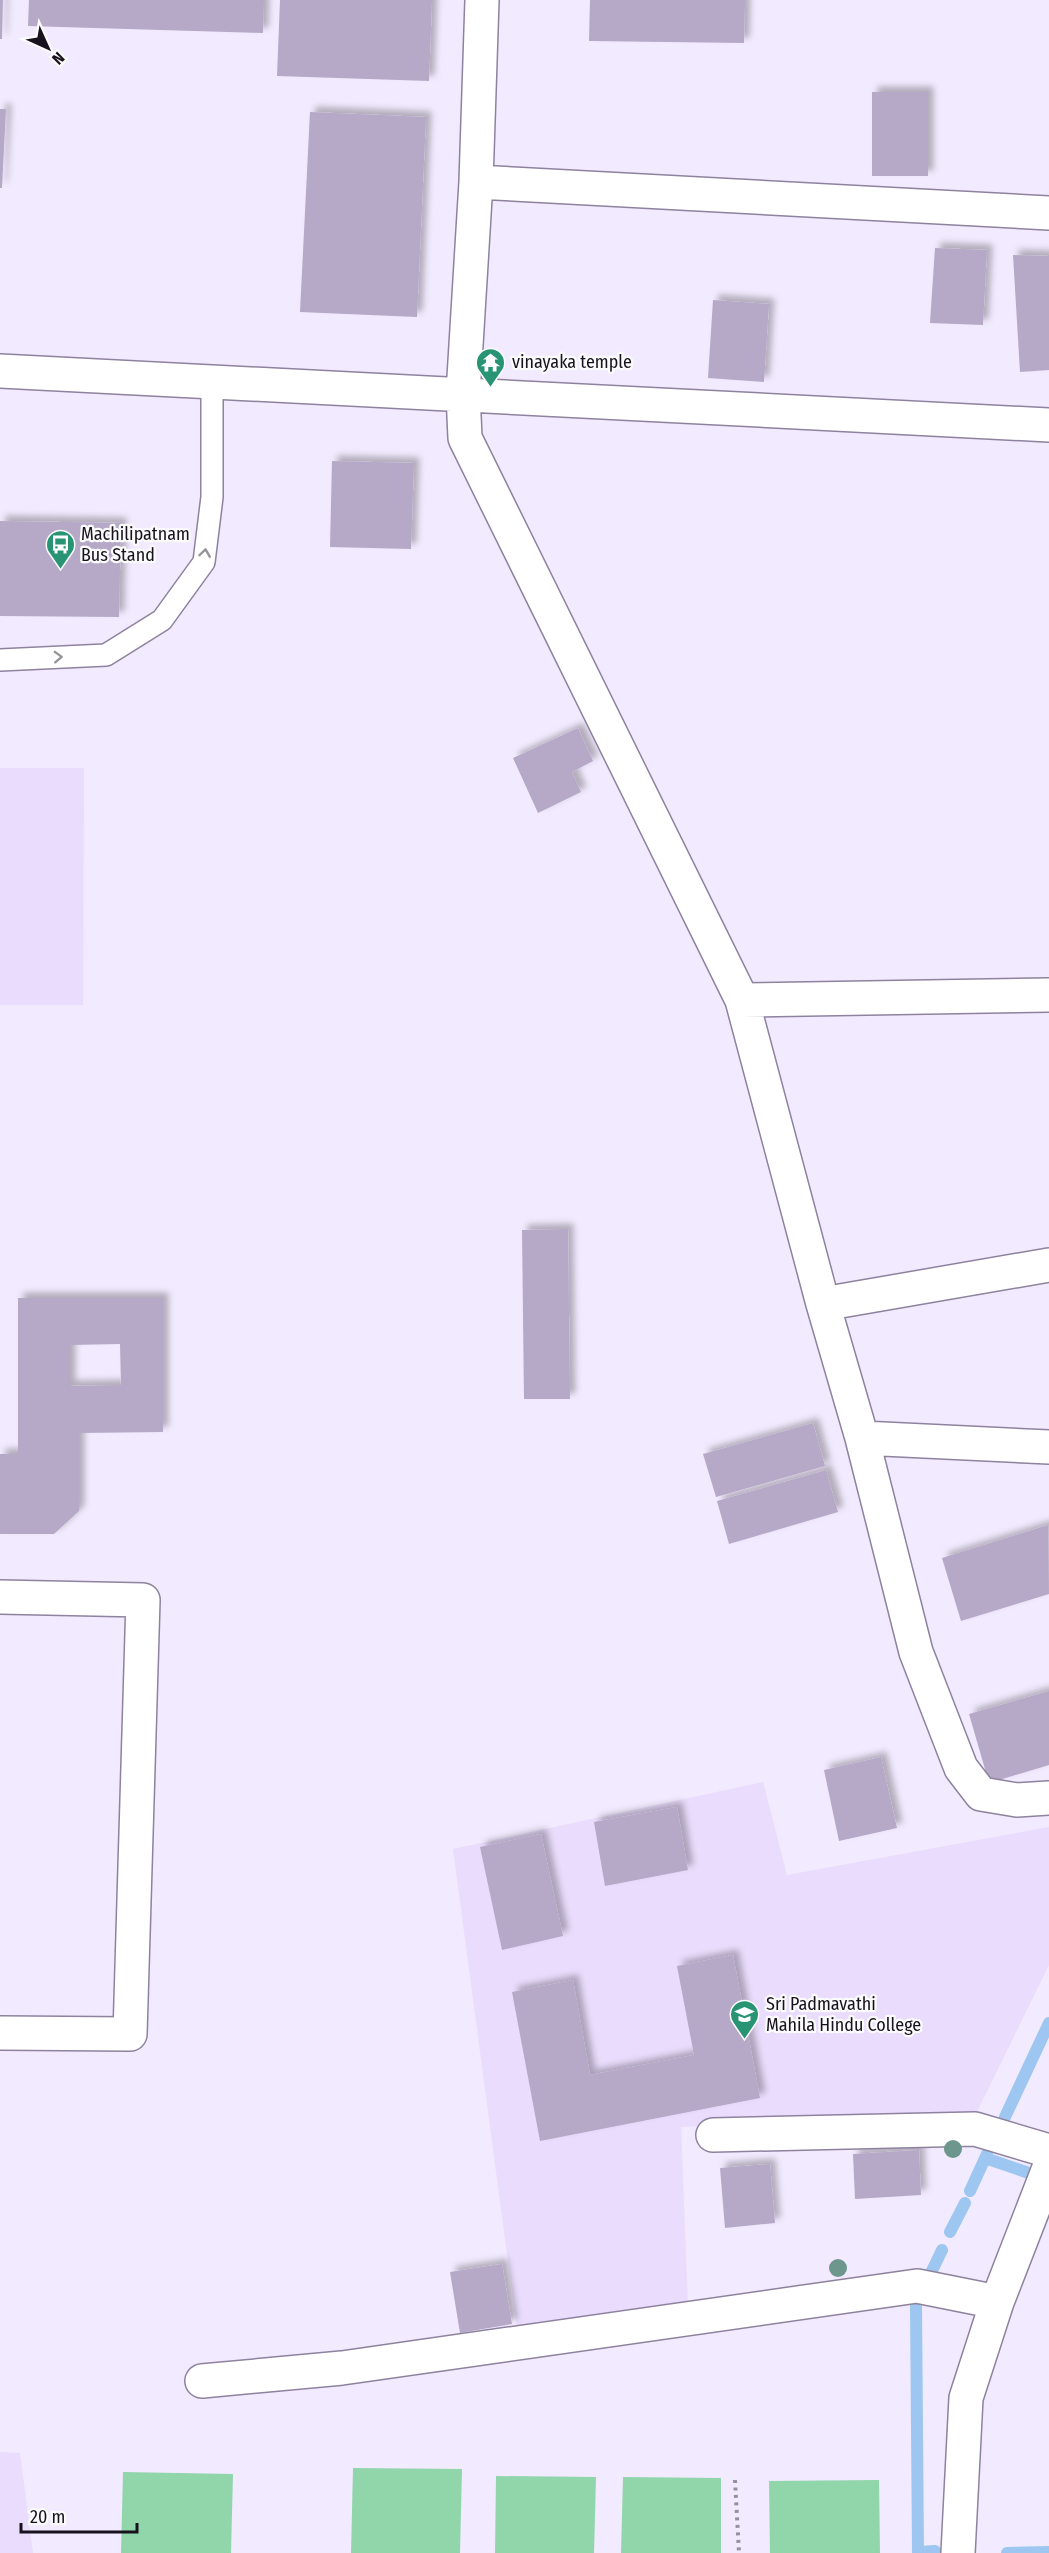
<svg xmlns="http://www.w3.org/2000/svg" width="1049" height="2553" viewBox="0 0 1049 2553" font-family="'Fira Sans Condensed',sans-serif">
	<style>
		.built { fill: #e9dcfc }
		.green { fill: #91d5ab }
		.lines { fill: none; stroke-linecap: round; stroke-linejoin: round }
		.stream { stroke: #9dc7f0; stroke-width: 12 }
		.building { fill: #b6a9c8; fill-rule: evenodd; filter: url(#shadow) }
		.lane-casing { stroke: #8e829f; stroke-width: 24 }
		.street-casing { stroke: #8e829f; stroke-width: 36 }
		.path { stroke: #968f9f; stroke-width: 4; stroke-dasharray: 3 4.5; stroke-linecap: butt }
		.lane { stroke: #fff; stroke-width: 21 }
		.street { stroke: #fff; stroke-width: 33 }
		.tree { fill: #6d968c }
		.oneway { stroke: #979499 }
		.labels { text-anchor: middle; dominant-baseline: central; stroke-width: 4.5; stroke-linejoin: round; paint-order: stroke }
		.poi-label { font-size: 18px; fill: #17121d; stroke: #fbfbfb; text-anchor: start }
	</style>
	<defs>
		<filter id="shadow"><feDropShadow dx="5.5" dy="-5.5" stdDeviation="3" flood-color="#0004"/></filter>
	</defs>
	<rect width="100%" height="100%" fill="#f2eafe"/>
	<path class="built" d="M0,768H84L83,1005H0Z
		M763,1782L787,1875L1049,1827V1965L975,2116L681,2127L688,2305L517,2329L453,1849Z
		M0,2452L20,2453L33,2553H0Z"/>
	<path class="green" d="M353,2468L462,2469L460,2553H351Z
		M123,2472L233,2474L231,2553H121Z
		M496,2476L596,2477L594,2553H495Z
		M623,2477L721,2478V2553H621Z
		M879,2480L880,2553H770L769,2481Z"/>
	<g class="lines">
		<path class="stream" d="M1005,2117L1049,2023
			M985,2158L1029,2173
			M970,2191L987,2154
			M950,2232L965,2203
			M930,2275L942,2250
			M916,2304L918,2553
			M918,2552L935,2551
			M1007,2553L1049,2552"/>
	</g>
	<path class="building" d="M0,0H3L2,39H0Z
		M29,0H264L263,33L28,26Z
		M280,0H432L429,81L277,76Z
		M590,0H745L744,43L589,41Z
		M872,92H928V176H872Z
		M0,109H6L2,188H0Z
		M310,112L426,117L417,317L300,312Z
		M935,248L987,250L983,325L930,323Z
		M1013,255L1049,256V370L1020,372Z
		M713,300L769,304L764,382L708,378Z
		M332,461L414,463L411,549L330,547Z
		M0,521L121,523L119,617L0,616Z
		M578,728L593,761L572,772L581,792L538,813L513,758Z
		M568,1229L570,1399H524L522,1230Z
		M18,1298H163V1432L79,1433V1511L54,1534H0V1454H18ZM120,1344L121,1385L70,1386V1345Z
		M813,1423L825,1466L716,1497L703,1454Z
		M826,1470L838,1512L729,1544L717,1501Z
		M1048,1525L1049,1594L961,1621L942,1558Z
		M1049,1691V1765L989,1783L969,1714Z
		M881,1757L897,1828L839,1841L824,1770Z
		M677,1807L688,1870L605,1886L594,1822Z
		M541,1834L563,1936L502,1950L480,1847Z
		M733,1955L760,2098L540,2141L512,1992L573,1980L590,2075L694,2055L677,1966Z
		M919,2150L921,2195L855,2199L853,2154Z
		M770,2164L775,2223L725,2228L720,2168Z
		M502,2264L512,2324L460,2333L450,2272Z"/>
	<g class="lines">
		<defs>
			<path id="lane" d="M0,660L106,655L162,620L204,562L212,497V381"/>
			<path id="street" d="M482,0L476,182L463,394L465,438L742,1000L1049,995
				M476,182L1049,213
				M0,371L1049,425
				M742,1000L823,1304L862,1438L916,1652L961,1768L981,1794L1017,1800L1049,1798
				M823,1304L1049,1265
				M862,1438L1049,1447
				M0,1597L143,1600L130,2034L0,2033
				M713,2135L975,2129L1049,2151
				M202,2381L342,2368L917,2286L997,2302
				M958,2553L966,2398L997,2302L1049,2168"/>
		</defs>
		<use href="#lane" class="lane-casing"/>
		<use href="#street" class="street-casing"/>
		<path class="path" d="M735,2480L739,2553"/>
		<use href="#lane" class="lane"/>
		<use href="#street" class="street"/>
	</g>
	<g class="tree">
		<circle cx="953" cy="2149" r="9"/>
		<circle cx="838" cy="2268" r="9"/>
	</g>
	<defs><path id="oneway-chevron" d="M-2-3.5L2.5 0L-2 3.5" fill="none" stroke-width="1.6" stroke-linecap="round" stroke-linejoin="round" transform="scale(1.5)"/></defs>
	<g class="oneway">
		<use href="#oneway-chevron" transform="translate(205 553) rotate(-82)"/>
		<use href="#oneway-chevron" transform="translate(58 657) rotate(-2)"/>
	</g>
	<defs>
		<symbol id="temple-pin" viewBox="-11 -11 22 30"><path d="M0 17L-7.5 6A9.5 9.5 0 1 1 7.5 6Z" fill="#299474" stroke="#fbfbfb"/><path d="M0-6L5-2H3V0L6.5 2.5H4V6H1.5V3h-3V6H-4V2.5H-6.5L-3 0V-2H-5Z" fill="#fff"/></symbol>
		<symbol id="bus-pin" viewBox="-11 -11 22 30"><path d="M0 17L-7.5 6A9.5 9.5 0 1 1 7.5 6Z" fill="#299474" stroke="#fbfbfb"/><path d="M-5-6H5V4H4V6H2V4H-2V6H-4V4H-5ZM-3.5-4V0h7V-4ZM-3.5 1.2v1.5H-2V1.2ZM2 1.2v1.5H3.5V1.2Z" fill="#fff"/></symbol>
		<symbol id="university-pin" viewBox="-11 -11 22 30"><path d="M0 17L-7.5 6A9.5 9.5 0 1 1 7.5 6Z" fill="#299474" stroke="#fbfbfb"/><path d="M0-5L7-2L0 1L-7-2ZM-4 1L0 2.5L4 1V4Q0 6-4 4Z" fill="#fff"/></symbol>
	</defs>
	<g fill-rule="evenodd">
		<use href="#temple-pin" x="474" y="346" width="33" height="45"/>
		<use href="#bus-pin" x="44" y="528" width="33" height="45"/>
		<use href="#university-pin" x="728" y="1998" width="33" height="45"/>
	</g>
	<g class="labels">
		<g class="poi-label">
			<text x="512" y="362">vinayaka temple</text>
			<text x="81" y="534">Machilipatnam<tspan x="81" dy="21">Bus Stand</tspan></text>
			<text x="766" y="2004">Sri Padmavathi<tspan x="766" dy="21">Mahila Hindu College</tspan></text>
		</g>
	</g>
	<g transform="translate(48 48) rotate(135)" stroke="#fbfbfb" stroke-width="4.5" paint-order="stroke">
	<path d="M0-4.5L10 22L0 15L-10 22Z" fill="#17121d"/>
	<text y="-9" font-size="16" font-weight="bold" text-anchor="middle" fill="#17121d">N</text>
	</g>
	<path d="M21 2523v9h116v-9" fill="none" stroke="#17121d" stroke-width="3"/>
	<text x="30" y="2523" font-size="18" fill="#17121d" stroke="#fbfbfb" stroke-width="4.5" paint-order="stroke">20 m</text>
</svg>
